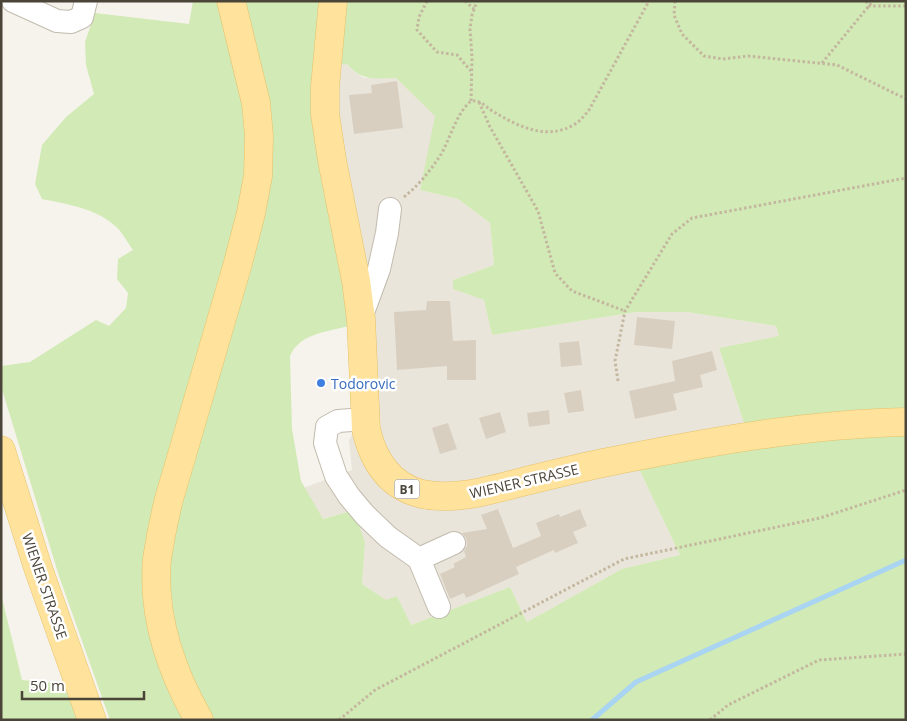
<svg xmlns="http://www.w3.org/2000/svg" width="907" height="721" viewBox="0 0 907 721" font-family="'Open Sans',sans-serif">
	<style>
		.residential { fill: #eae5da }
		.green { fill: #d2eab5; fill-rule: evenodd }
		.lines { fill: none; stroke-linecap: round; stroke-linejoin: round }
		.stream { stroke: #a9d4f2; stroke-width: 5 }
		.building { fill: #d8cfc1 }
		.minor-casing { stroke: #c2bbae; stroke-width: 24 }
		.major-casing { stroke: #e6c16a; stroke-width: 29 }
		.path { stroke: #c4b79f; stroke-width: 3; stroke-dasharray: 2.5 2.5; stroke-linecap: butt }
		.minor { stroke: #fff; stroke-width: 22 }
		.major { stroke: #ffe39c; stroke-width: 28 }
		.shop-dot { fill: #3f7fe0; stroke: #fff; stroke-width: 2 }
		.labels { text-anchor: middle; dominant-baseline: central; stroke-width: 5; stroke-linejoin: round; paint-order: stroke }
		.shield { fill: #fff; stroke: #817c74; stroke-width: 1 }
		.shield-label { font-size: 12px; font-weight: bold; fill: #4b4439 }
		.shop-label { font-size: 14px; fill: #366cbe; stroke: #fff; text-anchor: start }
		.street-label { font-size: 14px; fill: #4b4439; stroke: #fff }
	</style>
	<rect width="100%" height="100%" fill="#f6f3ec"/>
	<path class="residential" d="M335,64H347L353,71L364,78H396L436,116L420,190L458,199L490,223L494,265L453,280L454,289L484,300L492,335L636,312H687L776,326L780,336L719,348L744,423L639,469L680,555L622,569L527,622L510,587L411,625L397,596L387,601L362,584L365,543L353,510L323,519L303,488L352,470L349,440L353,433Z"/>
	<path class="green" d="M193,1H906V720H110L59,576L1,386V366L30,362L96,320L109,326L126,308L128,293L117,279L118,259L133,250C127,242 122,231 114,225C95,208 66,204 42,199L35,184L42,145L66,117L94,94L86,65L85,42L95,13L189,24ZM347,64C362,82 374,78 396,78L435,116L420,190L458,199L490,223L494,265L453,280V289L484,300L492,335L636,312H687L776,326L779,336L719,348L744,423L639,469L680,555L622,569L527,622L510,587L411,625L397,596L386,600L362,584L365,543L354,510L323,519L301,481L292,429L290,356C300,333 327,332 349,326L335,65Z
		M1,594L22,680L63,684L78,720H1Z"/>
	<g class="lines">
		<path class="stream" d="M592,720L636,682L906,560"/>
	</g>
	<path class="building" d="M397,81L403,128L354,134L349,95L372,93L371,85Z
		M427,301H450L453,341L476,340V380H447V366L397,370L394,312L426,310Z
		M637,317L675,321L672,349L634,345Z
		M579,341L582,365L561,367L559,343Z
		M712,351L717,370L700,375L703,387L673,394L677,410L635,419L629,391L675,381L672,361Z
		M581,390L584,411L568,413L564,393Z
		M549,410L550,424L529,427L527,413Z
		M500,412L506,432L486,439L479,418Z
		M448,423L457,449L440,454L432,428Z
		M498,509L513,548L541,536L536,523L559,514L560,517L580,509L587,526L573,532L578,543L555,553L554,550L516,567L519,574L466,598L464,593L450,599L440,574L455,567L453,564L466,557L464,551L467,545L466,538L462,533L487,529L481,515Z"/>
	<g class="lines">
		<defs>
			<path id="minor" d="M13,1L57,21L71,22L82,17L86,1
				M361,318L379,269L387,233L390,209
				M365,419L338,421L327,427L325,443L336,476L349,496L365,515L388,537L419,559L439,607
				M419,559L454,543"/>
			<path id="major" d="M333,1L325,87V114L332,160L356,281L361,319L366,429C373,460 389,486 422,494C454,501 487,491 518,483C546,476 574,469 603,463C702,443 804,424 906,422
				M1,450L38,568L92,720
				M199,720C171,671 152,616 157,559C160,539 164,519 169,499L238,263L251,213L258,176L259,136L256,103L231,1"/>
		</defs>
		<use href="#minor" class="minor-casing"/>
		<use href="#major" class="major-casing"/>
		<path class="path" d="M427,1L419,17L417,30L437,52L457,55L471,71
			M465,1L474,9
			M675,1L674,15L682,34L704,56L723,59L748,56L837,65L906,99
			M866,1L869,6H906
			M822,63L873,1
			M471,101L472,57L470,29L472,15L477,1
			M479,102L490,127L538,211L555,273L572,291L625,311
			M404,197C418,186 430,171 440,156C451,138 455,115 471,101C482,100 485,107 494,112C519,127 548,141 575,124C580,121 585,115 589,110L649,1
			M618,381L615,361L625,311L672,234L692,218L906,178
			M339,720L375,690L624,559L820,518L906,490
			M710,720L728,705L819,660L906,654"/>
		<use href="#minor" class="minor"/>
		<use href="#major" class="major"/>
	</g>
	<circle class="shop-dot" cx="321" cy="383" r="5"/>
	<g class="labels">
		<rect class="shield" x="394.5" y="479.5" width="25" height="19" rx="4"/>
		<g class="shield-label">
			<text x="407" y="489">B1</text>
		</g>
		<g class="shop-label">
			<text x="331" y="383">Todorovic</text>
		</g>
		<g class="street-label">
			<text transform="translate(524 481) rotate(-13)">WIENER STRASSE</text>
			<text transform="translate(45 586) rotate(71)">WIENER STRASSE</text>
		</g>
	</g>
	<rect width="907" height="721" fill="none" stroke="#4b4439" stroke-width="5"/>
	<path d="M22 691v8h122v-8" fill="none" stroke="#4b4439" stroke-width="2.5"/>
	<text x="30" y="691" font-size="15" fill="#4b4439" stroke="#ffffff" stroke-width="4" paint-order="stroke">50 m</text>
</svg>
